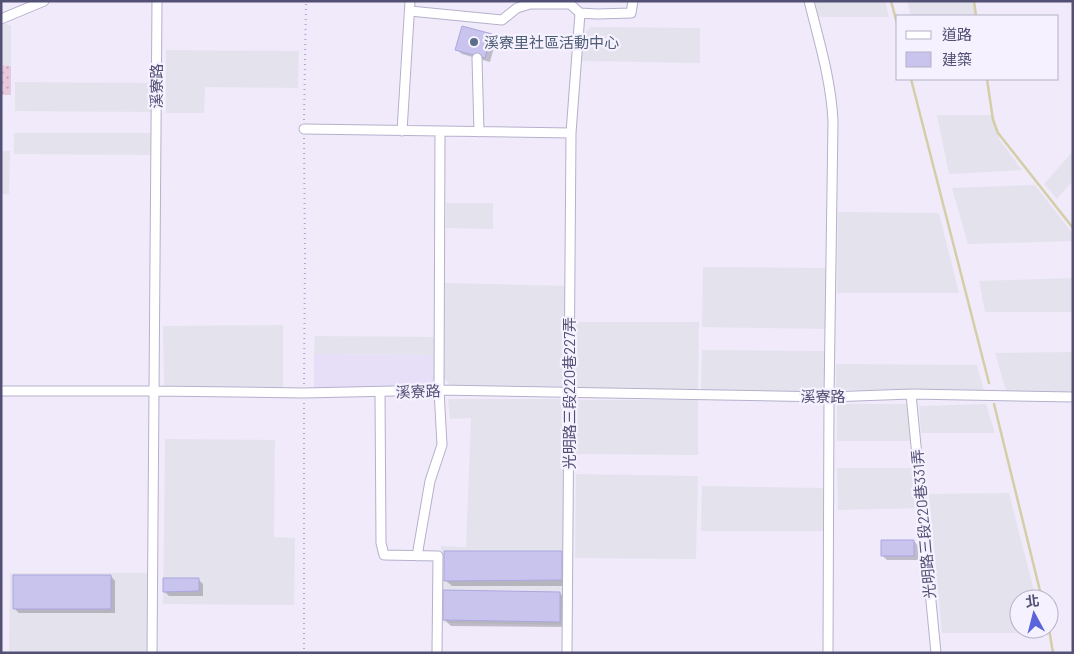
<svg xmlns="http://www.w3.org/2000/svg" width="1074" height="654" viewBox="0 0 1074 654" font-family="Barlow,'Noto Sans TC',sans-serif">
	<style>
		.residential { fill: #e6dff7 }
		.industrial { fill: #e4e3ed }
		.grass { fill: url(#grass-dots) }
		.shadow { fill: #0003 }
		.lines { fill: none; stroke-linecap: round; stroke-linejoin: round }
		.stream { stroke: #d4cea7; stroke-width: 2.5 }
		.building { fill: #c9c4ee; stroke: #aba6df }
		.minor-casing { stroke: #b5b1cc; stroke-width: 11 }
		.path { stroke: #aba7d3; stroke-width: 2; stroke-dasharray: 1 4; stroke-linecap: butt }
		.minor { stroke: #fff; stroke-width: 9 }
		.service-dot { fill: #5c6f8a; stroke: #f5f1fe; stroke-width: 2 }
		.labels { text-anchor: middle; dominant-baseline: central; stroke-width: 4.5; stroke-linejoin: round; paint-order: stroke }
		.service-label { font-size: 15px; fill: #4e5e75; stroke: #f5f1fe; text-anchor: start }
		.street-label { font-size: 15px; fill: #525074; stroke: #f5f1fe }
	</style>
	<defs>
		<pattern id="grass-dots" width="8" height="8" patternUnits="userSpaceOnUse" patternTransform="scale(1.25)"><rect width="8" height="8" fill="#e8cadf"/><path d="M2 2h.1M6 6h.1" fill="none" stroke="#bfa6b9" stroke-width="1.8" stroke-linecap="round"/></pattern>
	</defs>
	<rect width="100%" height="100%" fill="#f0eafb"/>
	<path class="residential" d="M314,354L436,355V389L314,388Z"/>
	<path class="industrial" d="M815,1H885L889,17H819Z
		M907,1H975L977,16H911Z
		M5,24L11,25V66L1,65V25Z
		M591,27L700,28V63L582,61L583,34Z
		M166,50L299,51L298,88L205,87L204,113H166Z
		M15,82L153,83V112L15,111Z
		M937,115H994L999,139L1022,170L949,174Z
		M14,133H153V155L14,154Z
		M1,151H10L9,194H1Z
		M1073,151V181L1057,199L1044,184Z
		M1035,185L1073,234V241L968,244L952,188Z
		M446,203H493V229L446,228Z
		M838,212L939,213L959,293H837Z
		M703,267L828,268L827,329L702,327Z
		M1073,278V312H985L979,281Z
		M445,283L566,286L565,384L556,392L454,389L444,378Z
		M576,322H699L698,391H576Z
		M283,325V391L164,387L163,326Z
		M315,336L436,337V355L314,354Z
		M702,350L827,351L826,392L701,390Z
		M1073,352V394H1007L995,353Z
		M836,364L977,365L984,391L836,390Z
		M448,399H565L563,625L444,623L441,546L466,547L471,418L450,419Z
		M576,400H698V455L576,454Z
		M837,404H910L913,441H837Z
		M986,404L995,433H921L919,406Z
		M165,439L275,440L274,537L295,538L294,605L163,604Z
		M837,468H916L920,508L838,510Z
		M576,474L698,476L696,559L575,558Z
		M702,486L826,488L823,531H701Z
		M1009,493L1036,599H1019V629H1044L1045,633H942L929,494Z
		M10,573H148V653H9Z"/>
	<path class="grass" d="M1,65L11,66V95H1Z"/>
	<path class="shadow" d="M491,35L496,40L490,62L462,54L457,50Z
		M914,541L918,546V560H887L882,555Z
		M561,552L568,558V586H452L445,580Z
		M111,576L115,581V613H19L14,608Z
		M198,579L203,584V596H169L164,591Z
		M560,593L566,600V627L451,626L444,619Z"/>
	<g class="lines">
		<path class="stream" d="M891,1L898,27
			M974,1L976,16
			M911,79L989,383
			M987,79L993,120L998,133L1073,228
			M994,404L1042,599
			M1049,629L1053,653"/>
	</g>
	<path class="building" d="M462,26L492,34L485,58L455,50Z
		M881,540H914V556H881Z
		M444,551H562V580L444,581Z
		M13,575H111V609H13Z
		M163,578H199V591L163,592Z
		M443,590L560,592V622L443,620Z"/>
	<g class="lines">
		<defs>
			<path id="minor" d="M157,1L154,391L304,393L439,390L829,397L911,394L1073,397
				M809,1C819,41 831,80 833,121L829,397L828,653
				M410,11L502,20L517,8L530,4H570L580,13L597,14L631,13L633,1
				M1,19L44,1
				M477,58L479,132
				M304,129L571,133
				M402,131L410,1
				M1,391H154L152,653
				M380,392L381,543L384,555L438,556L437,653
				M911,394L936,653
				M417,556L430,481L442,445L439,390L440,132
				M567,653L571,133L580,13"/>
		</defs>
		<use href="#minor" class="minor-casing"/>
		<path class="path" d="M304,120L306,1
			M304,138L305,256L304,385
			M304,403V653"/>
		<use href="#minor" class="minor"/>
	</g>
	<circle class="service-dot" cx="474" cy="42" r="5"/>
	<g class="labels">
		<g class="service-label">
			<text x="484" y="42">溪寮里社區活動中心</text>
		</g>
		<g class="street-label">
			<text transform="translate(156 86) rotate(-90)">溪寮路</text>
			<text transform="translate(418 391) rotate(-2)">溪寮路</text>
			<text transform="translate(569 393) rotate(-90)">光明路三段220巷227弄</text>
			<text x="823" y="396">溪寮路</text>
			<text transform="translate(923 524) rotate(-95)">光明路三段220巷331弄</text>
		</g>
	</g>
	<rect width="1074" height="654" fill="none" stroke="#525074" stroke-width="5"/>
	<rect x="896" y="15" width="162" height="65" fill="#f5f1fe" stroke="#b4b1c7"/>
	<rect x="906" y="31" width="25" height="8" fill="#ffffff" stroke="#b4b1c7"/>
	<text x="942" y="40" font-size="15" fill="#525074">道路</text>
	<rect x="906" y="52" width="25" height="15" fill="#c9c4ee" stroke="#b4b1c7"/>
	<text x="942" y="65" font-size="15" fill="#525074">建築</text>
	<g transform="translate(1034 614) rotate(353)"><circle r="24" fill="#f5f1fe" stroke="#b4b1c7"/>
	<path d="M0-4L9 19L0 12L-9 19Z" fill="#5b65d9"/>
	<text y="-8" font-size="14" font-weight="bold" text-anchor="middle" fill="#525074">北</text>
	</g>
</svg>
